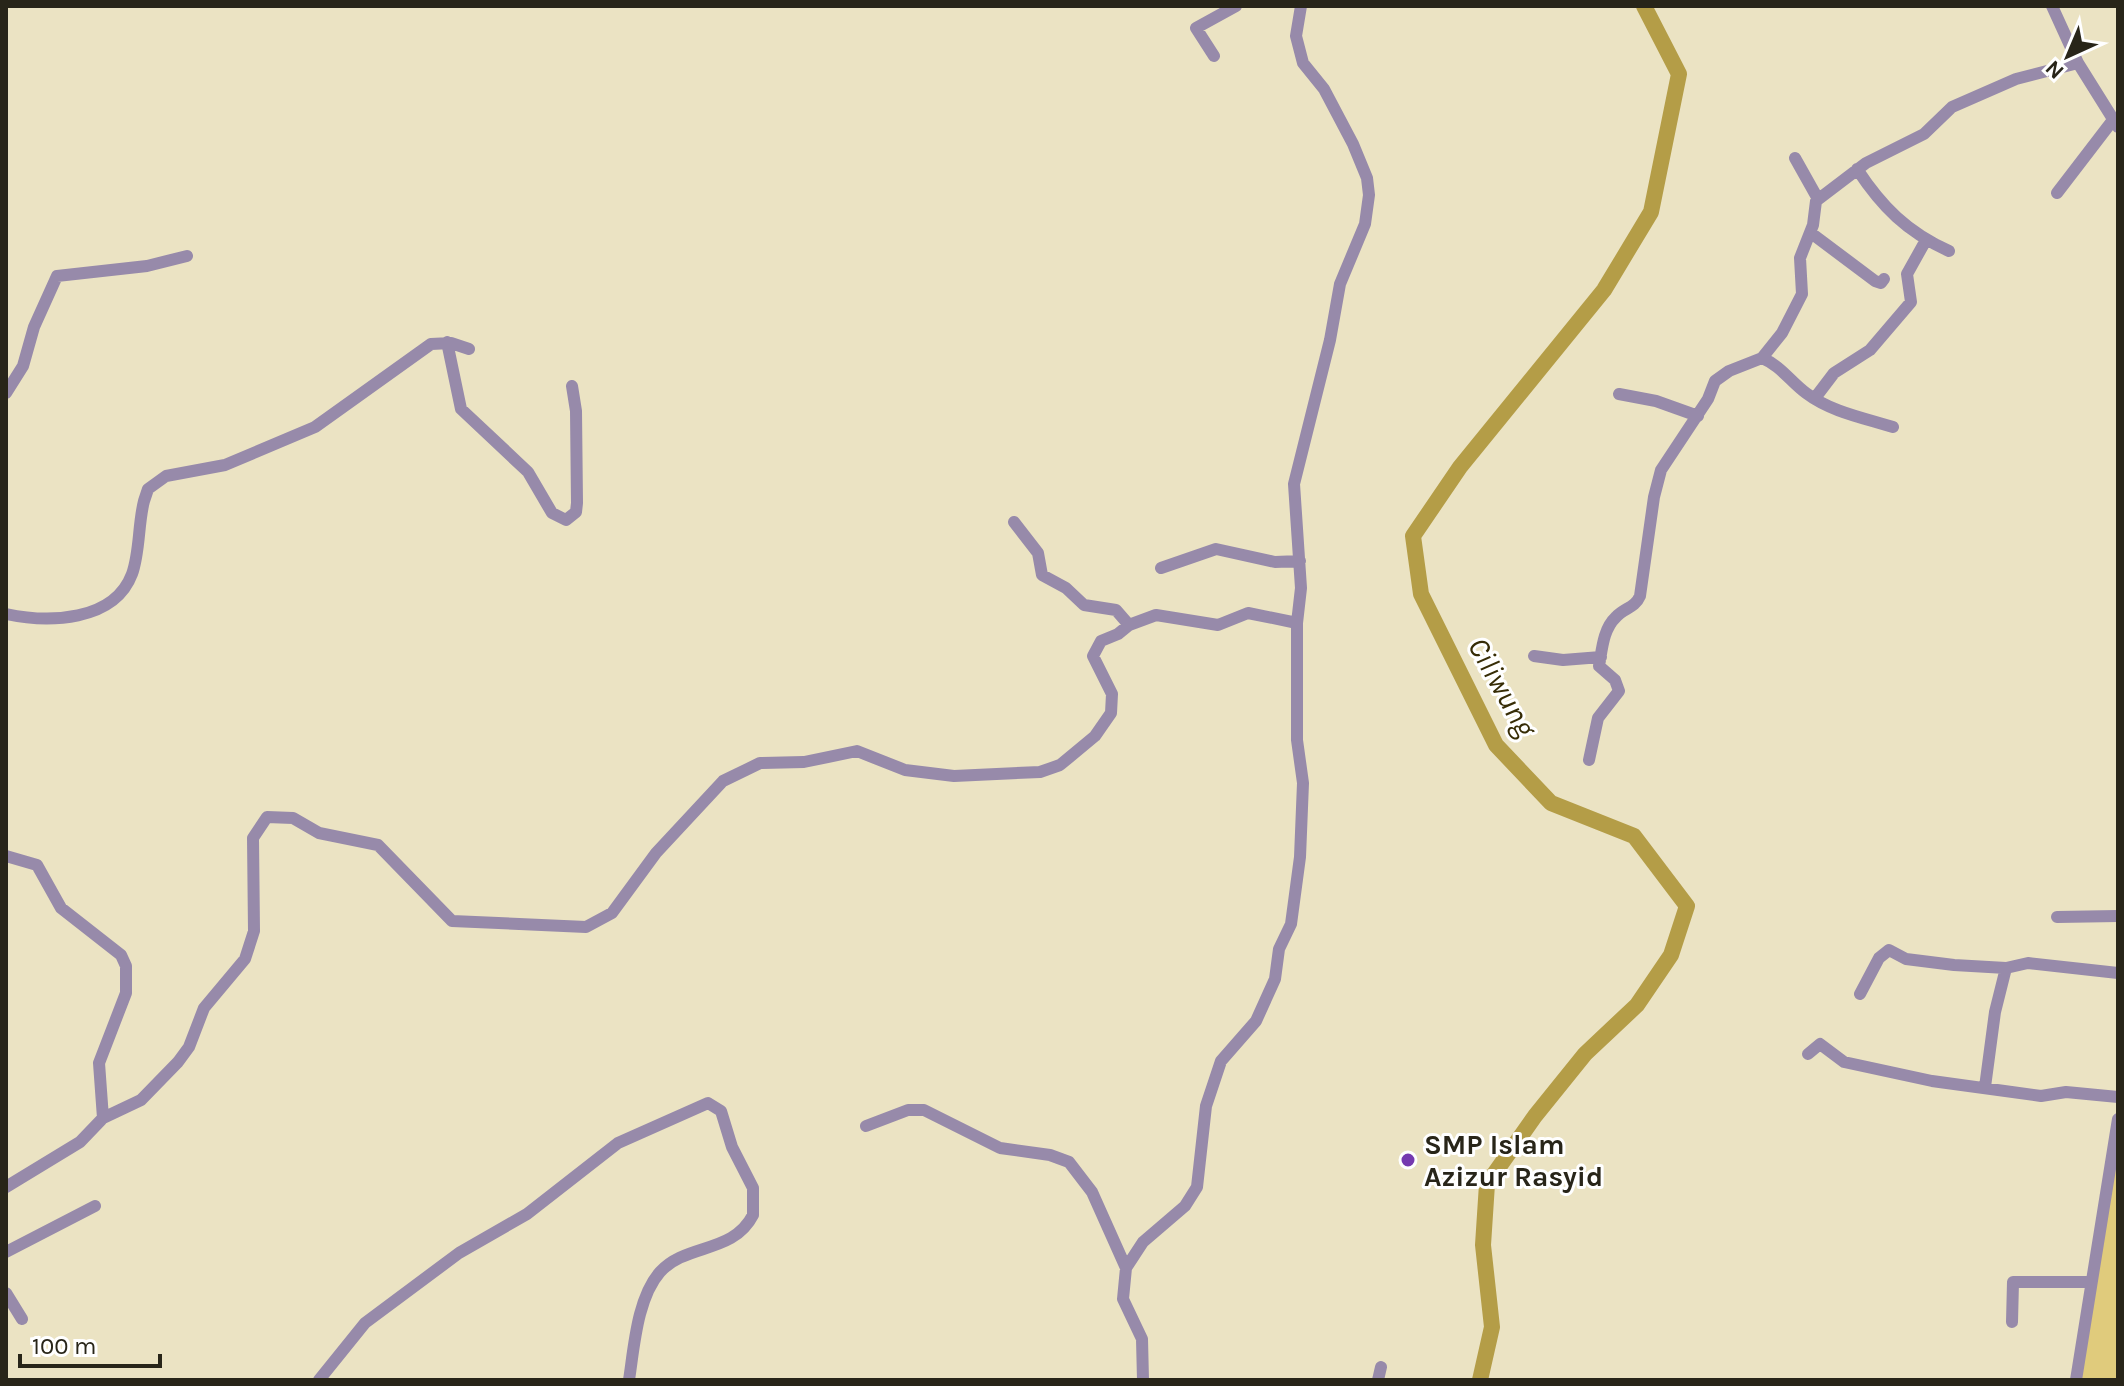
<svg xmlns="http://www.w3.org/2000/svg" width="2124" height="1386" viewBox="0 0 2124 1386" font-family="Karla,sans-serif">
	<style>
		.green { fill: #e0cb7c }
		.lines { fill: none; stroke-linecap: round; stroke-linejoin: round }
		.river { stroke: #b49d47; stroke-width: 16 }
		.minor { stroke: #978aaa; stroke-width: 12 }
		.poi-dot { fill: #7539af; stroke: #fff; stroke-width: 3 }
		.labels { text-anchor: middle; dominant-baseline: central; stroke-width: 6; stroke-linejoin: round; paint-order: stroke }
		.poi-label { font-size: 28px; font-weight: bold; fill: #282519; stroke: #fff; text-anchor: start }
		.water-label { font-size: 30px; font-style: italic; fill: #362c05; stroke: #fff }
	</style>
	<rect width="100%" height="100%" fill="#ebe3c3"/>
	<path class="green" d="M2118,1121V1380H2076Z"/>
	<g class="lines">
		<path class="river" d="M1480,1380L1492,1327L1483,1245L1487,1184L1535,1116L1585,1054L1637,1005L1671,955L1687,906L1634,836L1551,803L1496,745L1421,594L1413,536L1460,467L1604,290L1651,212L1679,74L1644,6"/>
		<path class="minor" d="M2052,6L2078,63L2118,127
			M1214,56L1196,28L1236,6
			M1795,158L1818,199
			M1857,169C1882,207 1907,232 1949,251
			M2057,193L2113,120
			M1811,233L1875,281L1881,283L1884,279
			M447,342L461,409L528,472L552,513L566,520L576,512L577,503L576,411L572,386
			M1762,358C1781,366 1790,381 1806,393C1831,412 1864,418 1893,427
			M6,393L23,366L34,327L57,276L147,266L187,256
			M1619,394L1656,401L1698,416
			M1815,398L1834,373L1870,350L1911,302L1907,274L1926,240
			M1014,522L1038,553L1042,575L1066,588L1084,605L1116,610L1129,625L1156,615L1218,625L1248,613L1297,623
			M1161,568L1216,549L1275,562L1300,561
			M6,614C48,623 114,622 132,574C140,552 138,524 144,501L148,489L166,476L225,465L315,427L431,344L451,343L469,349
			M1534,656L1563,660L1601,657
			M1589,760L1598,718L1619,691L1615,680L1599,666C1602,650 1603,629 1616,617C1624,608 1635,608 1640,596L1654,497L1661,470L1708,399L1715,381L1729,371L1762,358L1782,333L1802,294L1800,258L1813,225L1816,201L1866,163L1924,134L1952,107L2016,79L2078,63
			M6,856L37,865L61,908L121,955L126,966V993L99,1063L103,1118L80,1142L6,1187
			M2057,917L2118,916
			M1860,994L1879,958L1889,950L1906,959L1954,965L2006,968L2028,963L2118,973
			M1808,1054L1820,1044L1844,1062L1932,1081L2041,1096L2066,1092L2118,1097
			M1985,1087L1995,1012L2006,968
			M103,1118L141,1100L178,1062L189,1047L204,1008L245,959L254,931L253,838L267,817L293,818L319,833L378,845L452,921L586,927L612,913L656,853L723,781L760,763L804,762L857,751L905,770L954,776L1040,772L1060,765L1095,736L1111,713L1112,694L1093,656L1101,641L1118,634L1129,625
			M866,1126L908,1110H924L1000,1148L1050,1155L1069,1162L1092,1192L1126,1268
			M6,1252L95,1206
			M6,1293L22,1319
			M2012,1322L2013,1282H2091
			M319,1380L365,1323L459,1253L527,1214L618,1143L708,1103L721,1111L732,1147L753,1188V1215C733,1254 686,1243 660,1272C637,1298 634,1348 629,1380
			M1143,1380L1142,1339L1123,1299L1126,1268L1143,1242L1185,1206L1197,1187L1206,1106L1221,1061L1256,1021L1275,979L1279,949L1291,924L1300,857L1303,783L1297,740V623L1301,588L1294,484L1330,340L1340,284L1365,224L1369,195L1367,178L1353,144L1324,89L1303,63L1296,36L1301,6
			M1378,1380L1381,1367
			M2076,1380L2118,1119"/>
	</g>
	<circle class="poi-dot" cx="1408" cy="1160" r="8"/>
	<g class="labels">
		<g class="poi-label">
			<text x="1424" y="1144">SMP Islam<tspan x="1424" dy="32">Azizur Rasyid</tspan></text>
		</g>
		<g class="water-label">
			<text transform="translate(1502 687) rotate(61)">Ciliwung</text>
		</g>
	</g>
	<rect width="2124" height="1386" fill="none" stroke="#282519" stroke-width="16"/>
	<g transform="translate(2068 56) rotate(224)" stroke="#ffffff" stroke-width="6" paint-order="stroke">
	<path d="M0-6L14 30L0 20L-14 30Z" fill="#282519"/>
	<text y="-12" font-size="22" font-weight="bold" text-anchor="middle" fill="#282519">N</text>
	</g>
	<path d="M20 1354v12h140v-12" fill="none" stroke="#282519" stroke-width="4"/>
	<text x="32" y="1354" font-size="24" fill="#282519" stroke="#ffffff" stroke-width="6" paint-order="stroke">100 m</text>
</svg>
